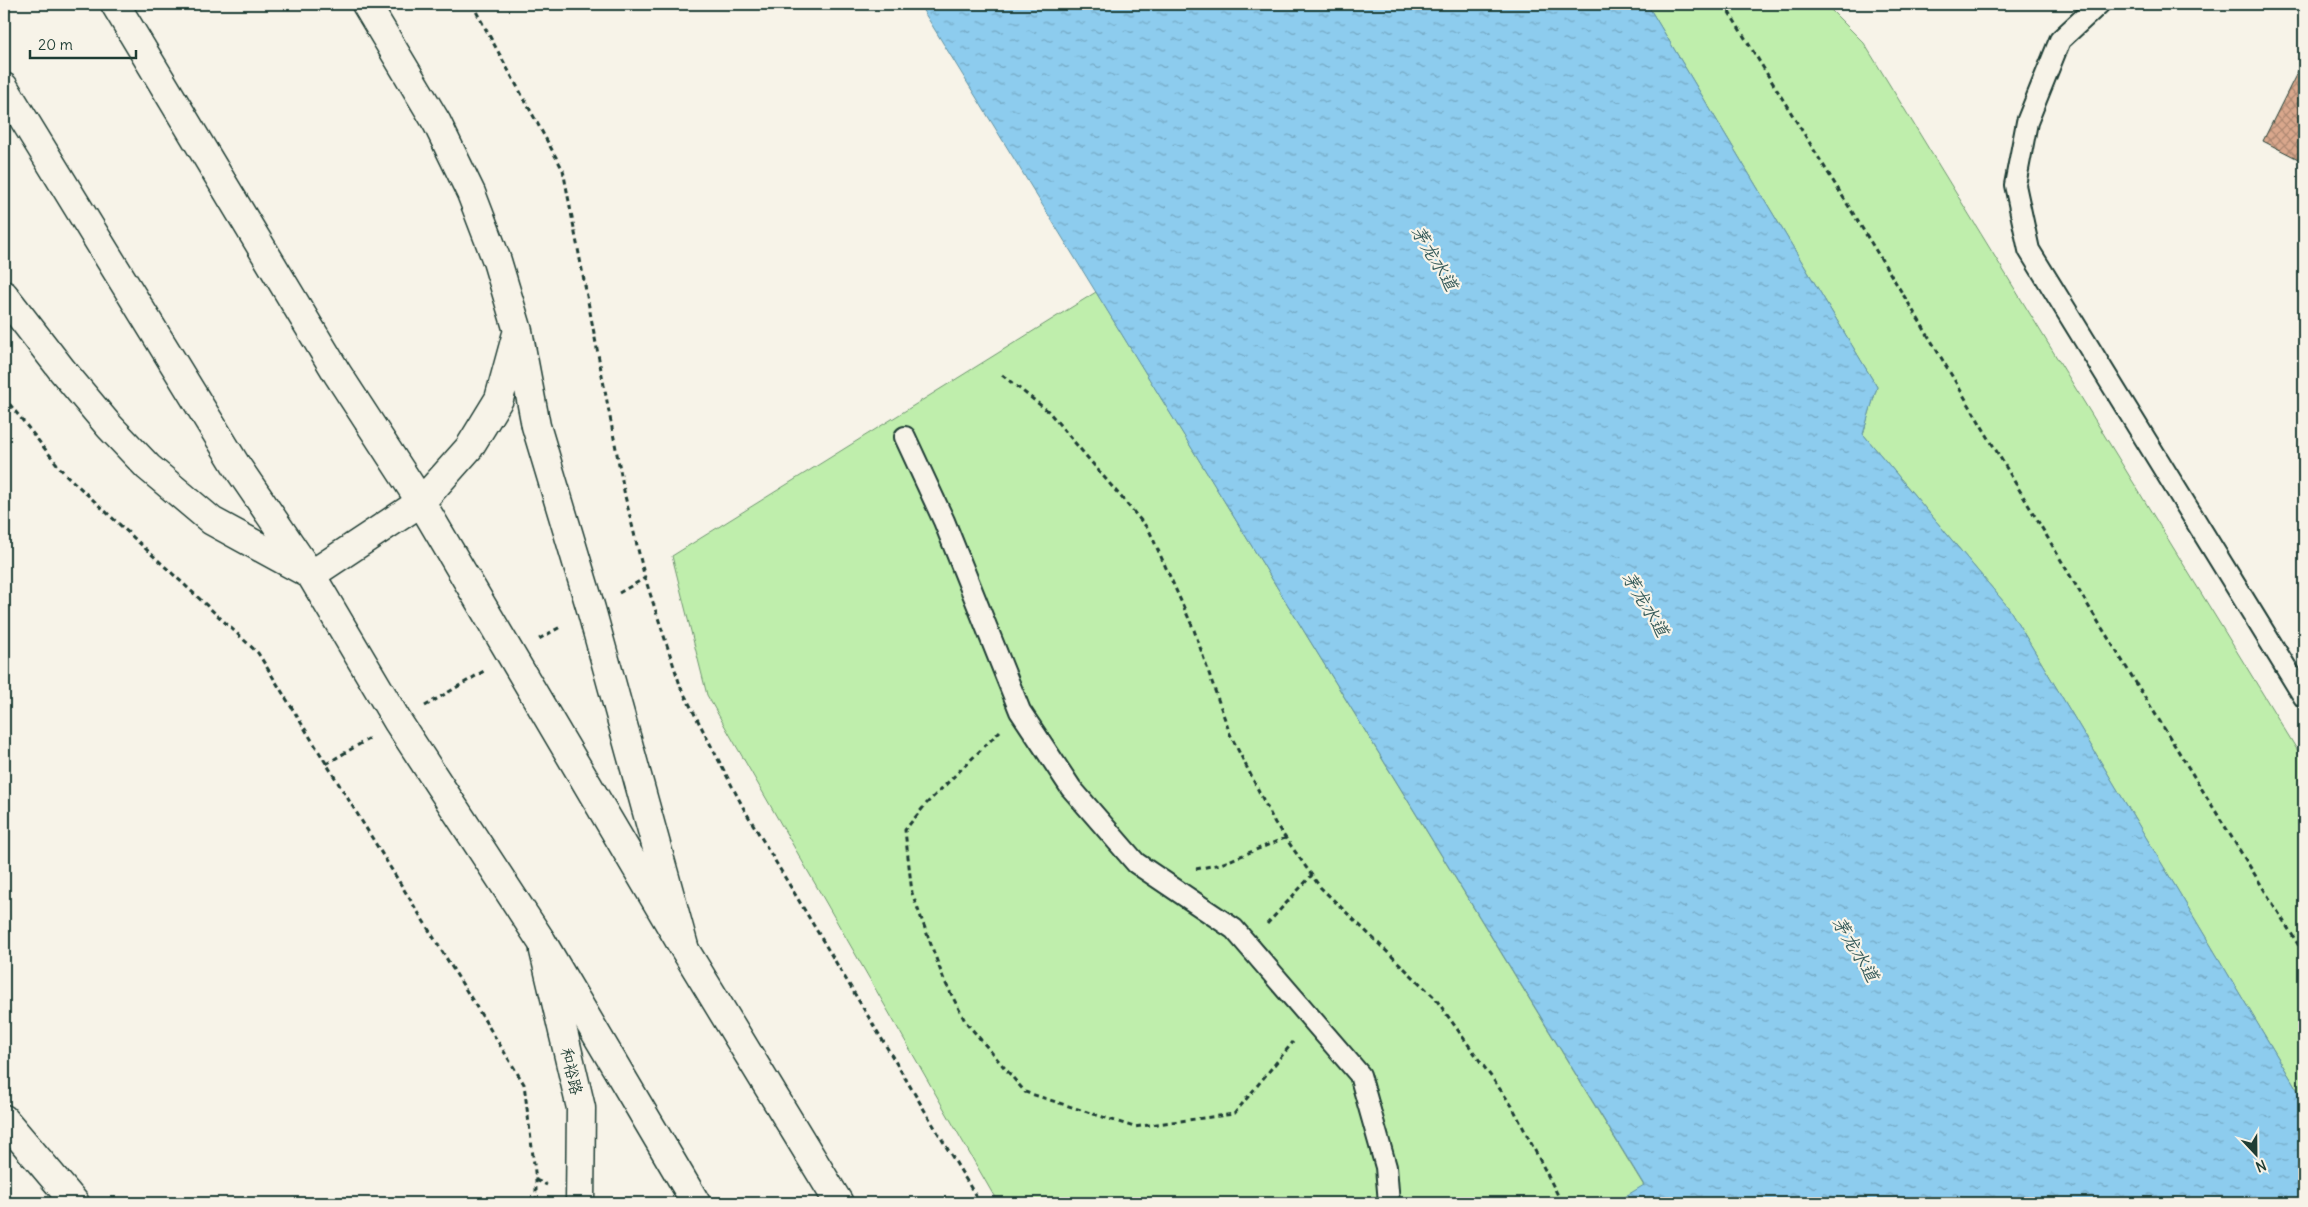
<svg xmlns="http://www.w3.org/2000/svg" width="2308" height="1207" viewBox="0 0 2308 1207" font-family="Delius,'LXGW WenKai TC',sans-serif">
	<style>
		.green { fill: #bfeeac; stroke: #6f9670 }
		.water { fill: url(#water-ripples); stroke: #6193a4 }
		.building { fill: url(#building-cross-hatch); stroke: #1f3d34 }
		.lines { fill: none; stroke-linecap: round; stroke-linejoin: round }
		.service-casing { stroke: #1f3d34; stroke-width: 24 }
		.minor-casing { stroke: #1f3d34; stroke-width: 31 }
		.tertiary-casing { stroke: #1f3d34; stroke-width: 31 }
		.secondary-casing { stroke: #1f3d34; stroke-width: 31 }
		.path { stroke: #1f3d34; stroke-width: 3; stroke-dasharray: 5 4; stroke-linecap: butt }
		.service { stroke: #f7f3e8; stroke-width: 20 }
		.minor { stroke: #f7f3e8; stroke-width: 28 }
		.tertiary { stroke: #f7f3e8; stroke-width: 28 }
		.secondary { stroke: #f7f3e8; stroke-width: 28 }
		.labels { text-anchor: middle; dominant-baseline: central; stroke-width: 4.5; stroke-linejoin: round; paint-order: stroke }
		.street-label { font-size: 16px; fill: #1f3d34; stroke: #f7f3e8 }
		.water-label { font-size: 18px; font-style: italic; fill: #355a59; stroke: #f7f3e8 }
	</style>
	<defs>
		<pattern id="water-ripples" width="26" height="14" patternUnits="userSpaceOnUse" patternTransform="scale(1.25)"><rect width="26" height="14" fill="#8dccee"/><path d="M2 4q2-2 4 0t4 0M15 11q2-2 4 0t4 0" fill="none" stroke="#73a7c2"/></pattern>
		<pattern id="building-cross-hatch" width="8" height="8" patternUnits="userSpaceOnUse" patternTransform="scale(1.25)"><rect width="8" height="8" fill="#d9a78c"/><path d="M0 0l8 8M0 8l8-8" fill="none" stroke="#af8973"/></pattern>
	</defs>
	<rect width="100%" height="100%" fill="#f7f3e8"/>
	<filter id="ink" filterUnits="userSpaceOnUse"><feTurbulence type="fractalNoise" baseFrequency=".02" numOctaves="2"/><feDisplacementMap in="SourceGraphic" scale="10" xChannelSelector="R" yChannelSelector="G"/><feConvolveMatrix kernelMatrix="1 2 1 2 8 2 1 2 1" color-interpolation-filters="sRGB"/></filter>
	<g filter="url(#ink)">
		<path class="green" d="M1647,4H1825L1864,43L2304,761V1101L2008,607L1863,434L1877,387Z
			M1096,292L1644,1186L1614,1203H998L707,695L672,556Z"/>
		<path class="water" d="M919,4H1647L1877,387L1863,434L2008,607L2304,1101V1203H1614L1644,1185Z"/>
		<path class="building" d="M2304,59V162L2263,141Z"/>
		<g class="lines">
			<defs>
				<path id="service" d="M2099,4L2060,40L2027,122L2015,185L2029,250L2304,697
					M905,437L944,521L1020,711L1071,788L1136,863L1234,929L1360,1075L1386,1167L1389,1203"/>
				<path id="minor" d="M544,951L581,1108L580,1203"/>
				<path id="tertiary" d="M366,4L437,123L471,193L497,261L518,331L536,426L591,609L685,950
					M4,295L62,370L109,426L148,467L212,521L311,575L398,722L542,942L696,1203
					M421,502L685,950L839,1203
					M311,575L421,502L469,448L499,399L516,337
					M4,1119L75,1203"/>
				<path id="secondary" d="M115,4L337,373L421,502
					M4,87L236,465L311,575"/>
			</defs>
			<use href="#service" class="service-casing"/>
			<use href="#minor" class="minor-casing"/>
			<use href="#tertiary" class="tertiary-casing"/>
			<use href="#secondary" class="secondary-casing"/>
			<path class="path" d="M472,4L563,170L625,496L645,578L681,688L744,809L980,1203
				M1724,4L1920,322L2084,599L2304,954
				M1002,375L1048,411L1149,530L1194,630L1230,734L1275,823L1320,887L1435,998L1512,1106L1562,1203
				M4,397L64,473L258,653L524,1084L536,1180V1203
				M619,593L645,578
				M539,639L562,626
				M425,706L484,671
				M1000,731L926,804L905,830L912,893L944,980L965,1021L1025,1092L1134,1127L1234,1114L1293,1042
				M326,764L370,738
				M1196,869L1221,864L1285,838
				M1267,924L1312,875
				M536,1180L547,1185"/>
			<use href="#service" class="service"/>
			<use href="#minor" class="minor"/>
			<use href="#tertiary" class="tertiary"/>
			<use href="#secondary" class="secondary"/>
		</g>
	</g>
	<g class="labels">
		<g class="street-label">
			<text transform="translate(572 1071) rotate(77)">和裕路</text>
		</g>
		<g class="water-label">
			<text transform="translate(1435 258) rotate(59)">茅龙水道</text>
			<text transform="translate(1646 604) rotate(59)">茅龙水道</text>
			<text transform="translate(1856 949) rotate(59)">茅龙水道</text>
		</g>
	</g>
	<rect width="2308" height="1207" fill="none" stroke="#f7f3e8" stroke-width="20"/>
	<rect x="10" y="10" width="2288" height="1187" fill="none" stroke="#1f3d34" stroke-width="2" filter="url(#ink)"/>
	<g transform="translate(2256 1154) rotate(158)" stroke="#f7f3e8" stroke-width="4" paint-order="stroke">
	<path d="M0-4L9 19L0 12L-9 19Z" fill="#1f3d34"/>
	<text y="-8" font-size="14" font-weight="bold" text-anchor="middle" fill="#1f3d34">N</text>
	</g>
	<path d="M30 50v8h106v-8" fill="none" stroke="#1f3d34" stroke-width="2.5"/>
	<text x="38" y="50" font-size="15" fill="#1f3d34" stroke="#f7f3e8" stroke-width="4" paint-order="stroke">20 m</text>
</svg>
